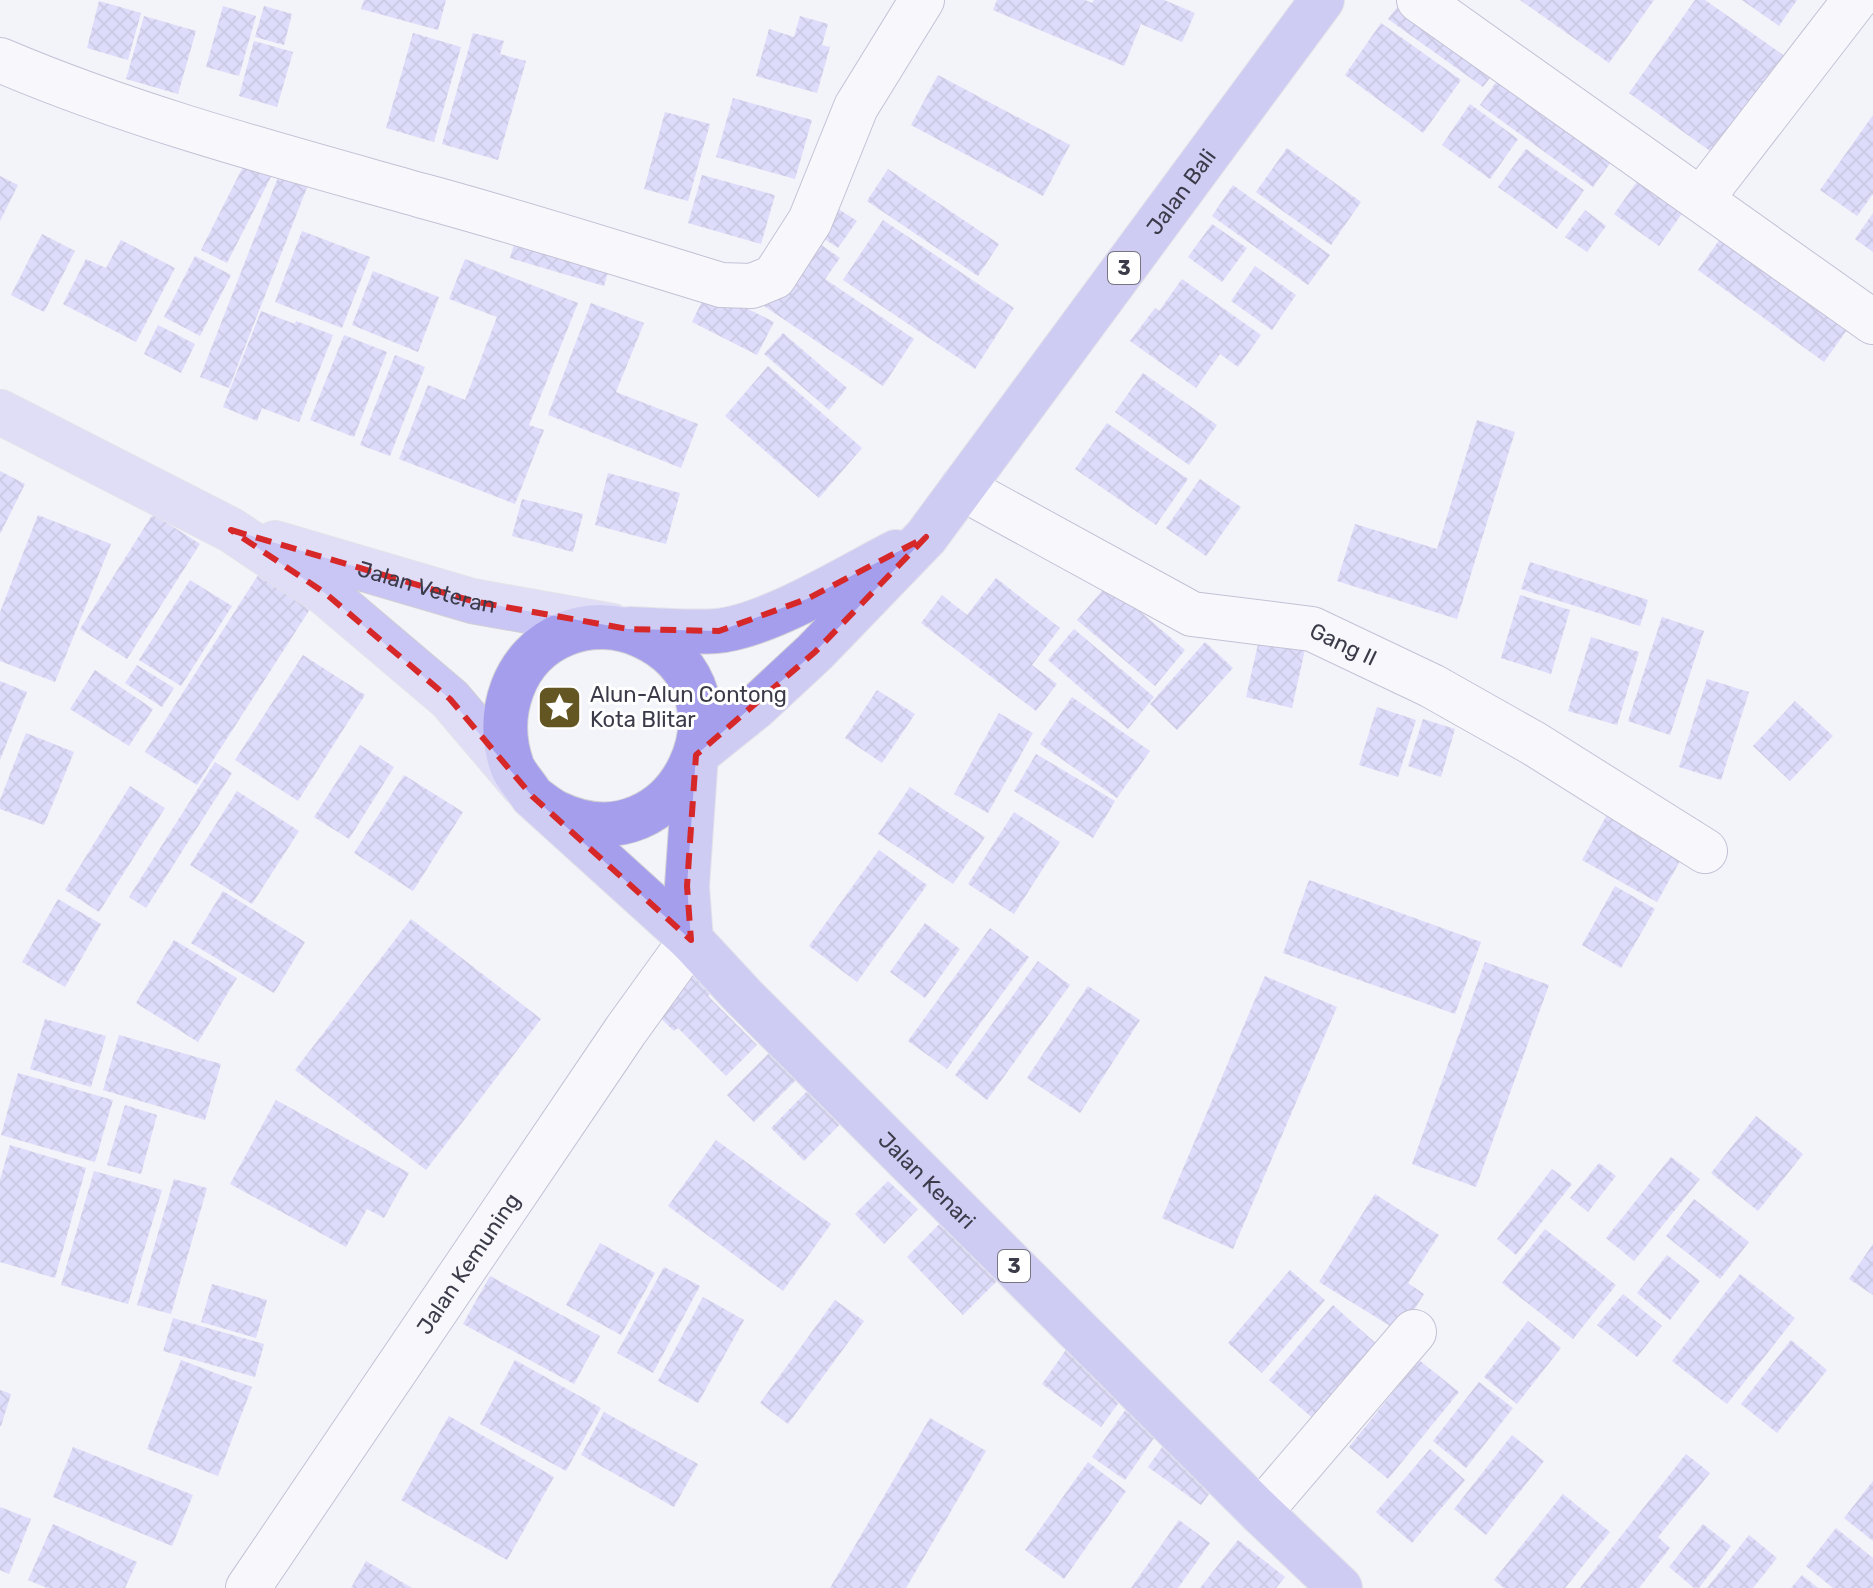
<svg xmlns="http://www.w3.org/2000/svg" width="1873" height="1588" viewBox="0 0 1873 1588" font-family="Rubik,sans-serif">
	<style>
		.building { fill: url(#building-cross-hatch) }
		.lines { fill: none; stroke-linecap: round; stroke-linejoin: round }
		.street-casing { stroke: #8a88aa; stroke-width: 46 }
		.primary-casing { stroke: #d0d0d4; stroke-width: 46 }
		.highway-casing { stroke: #d0d0d4; stroke-width: 46 }
		.street { stroke: #fff; stroke-width: 44 }
		.primary { stroke: #c9c5f4; stroke-width: 44 }
		.highway { stroke: #a59eed; stroke-width: 44 }
		.marked { fill: none; stroke: #d62828; stroke-width: 6; stroke-dasharray: 16 10; stroke-linejoin: round }
		.labels { text-anchor: middle; dominant-baseline: central; stroke-width: 6; stroke-linejoin: round; paint-order: stroke }
		.shield { fill: #fff; stroke: #767680; stroke-width: 2 }
		.shield-label { font-size: 20px; font-weight: bold; fill: #3c3b4a }
		.street-label { font-size: 22px; fill: #3c3b4a; stroke: #fff }
		.poi-label { font-size: 22px; fill: #3c3b4a; stroke: #fff; text-anchor: start }
	</style>
	<defs>
		<pattern id="building-cross-hatch" width="8" height="8" patternUnits="userSpaceOnUse" patternTransform="scale(2)"><rect width="8" height="8" fill="#c4c0fb"/><path d="M0 0l8 8M0 8l8-8" fill="none" stroke="#a09dcd"/></pattern>
	</defs>
	<rect width="100%" height="100%" fill="#f3f3fa"/>
	<path class="building" d="M364,0H446L438,30L361,9Z
		M997,0H1085L1092,3L1094,0H1164L1195,13L1182,42L1141,24L1124,66L993,10Z
		M1403,0L1502,62L1483,87L1388,19Z
		M1520,0H1654L1609,63Z
		M1695,0H1705L1793,62L1724,161L1629,93Z
		M1742,0H1797L1779,26Z
		M99,1L141,13L128,60L87,48Z
		M223,6L256,16L239,76L206,67Z
		M264,6L292,14L284,45L255,37Z
		M144,16L196,31L178,94L126,79Z
		M800,16L828,24L822,45L830,47L817,93L756,76L769,29L794,37Z
		M1381,23L1461,80L1423,133L1345,75Z
		M413,33L461,47L434,142L386,128Z
		M473,33L504,41L500,54L526,61L498,160L442,144Z
		M254,41L293,52L277,107L239,96Z
		M1507,67L1621,148L1593,187L1480,105Z
		M938,75L1070,145L1043,196L911,125Z
		M733,98L812,120L795,179L716,157Z
		M1470,104L1518,139L1490,179L1442,145Z
		M665,112L710,124L688,201L644,189Z
		M1873,115V194L1857,216L1820,190Z
		M1287,148L1361,202L1331,245L1256,192Z
		M252,149L278,163L227,263L201,250Z
		M1526,149L1584,190L1557,229L1498,187Z
		M284,162L313,172L229,388L200,377Z
		M888,169L999,244L978,276L867,201Z
		M1646,169L1691,201L1659,246L1614,214Z
		M702,175L775,195L761,244L688,223Z
		M0,176L18,185L0,221Z
		M1233,185L1330,255L1308,285L1212,216Z
		M826,201L857,221L838,248L808,228Z
		M1585,210L1606,226L1587,252L1565,237Z
		M1873,213V252L1855,239Z
		M883,220L1014,308L975,369L843,280Z
		M1212,224L1247,248L1222,282L1188,257Z
		M1730,225L1857,316L1824,362L1698,270Z
		M519,228L613,256L604,286L510,258Z
		M302,231L370,257L342,328L275,302Z
		M42,234L75,251L44,312L11,295Z
		M810,237L840,258L825,279L914,339L883,386L764,306Z
		M121,240L175,268L136,342L63,304L86,259L106,268Z
		M195,256L231,275L200,336L164,317Z
		M465,259L578,303L529,425L544,430L515,504L399,459L428,385L465,400L497,317L449,299Z
		M1255,266L1296,295L1272,330L1231,301Z
		M373,271L439,297L418,352L352,325Z
		M1182,279L1261,335L1238,367L1220,354L1196,388L1130,341L1155,308L1159,311Z
		M708,289L774,322L757,355L692,322Z
		M591,303L644,323L616,392L698,424L681,468L548,415Z
		M261,311L295,324L296,321L333,335L299,422L262,408L257,421L223,407Z
		M158,325L195,344L181,373L144,354Z
		M783,333L847,388L829,410L764,354Z
		M344,335L387,352L354,437L310,420Z
		M395,355L425,367L390,456L360,445Z
		M768,366L862,448L819,498L725,416Z
		M1143,373L1217,425L1189,465L1115,412Z
		M1477,420L1515,432L1457,619L1337,581L1355,524L1437,549Z
		M1107,423L1188,479L1156,525L1075,469Z
		M0,471L25,484L0,534Z
		M608,473L680,493L666,544L595,525Z
		M1200,479L1241,507L1206,556L1166,528Z
		M522,499L583,514L573,552L512,536Z
		M153,514L200,544L127,659L80,629Z
		M38,515L111,544L55,682L0,661V612Z
		M1530,562L1648,600L1640,626L1521,589Z
		M260,572L312,606L197,785L145,752Z
		M996,578L1060,628L1032,665L1057,684L1036,711L921,623L942,595L967,615Z
		M190,580L232,606L181,686L139,660Z
		M1108,584L1185,650L1155,686L1077,620Z
		M1520,595L1570,610L1551,674L1501,658Z
		M1662,617L1704,631L1670,735L1628,721Z
		M1074,629L1154,697L1128,729L1048,660Z
		M1260,635L1306,645L1292,708L1246,697Z
		M1591,637L1639,652L1617,725L1568,711Z
		M1205,642L1233,668L1177,730L1150,704Z
		M303,655L365,695L298,801L235,760Z
		M137,665L174,688L162,707L125,683Z
		M95,670L153,709L129,746L70,709Z
		M1707,679L1749,692L1721,780L1679,767Z
		M0,681L27,692L0,760Z
		M877,690L915,714L882,763L845,738Z
		M1072,697L1150,751L1117,798L1040,744Z
		M1795,701L1833,736L1790,781L1753,746Z
		M1377,707L1416,720L1398,777L1359,765Z
		M999,713L1033,733L988,813L954,794Z
		M1423,719L1455,729L1441,777L1408,766Z
		M26,733L74,752L44,825L0,809V800Z
		M360,745L394,767L349,839L314,817Z
		M1036,754L1115,801L1093,838L1014,791Z
		M215,762L232,773L146,908L129,897Z
		M404,775L463,812L413,891L354,853Z
		M1626,780L1702,822L1657,902L1582,860Z
		M130,786L165,808L99,912L65,890Z
		M910,787L985,837L953,884L878,834Z
		M237,791L299,831L252,904L190,865Z
		M1014,812L1060,842L1014,914L968,884Z
		M879,850L927,885L857,982L809,946Z
		M1309,880L1481,942L1455,1014L1283,953Z
		M1615,886L1655,909L1621,968L1582,945Z
		M223,891L305,942L274,993L191,943Z
		M58,899L101,924L65,987L22,962Z
		M411,919L541,1019L426,1170L295,1070Z
		M925,923L960,949L925,998L890,972Z
		M990,928L1029,957L947,1069L908,1041Z
		M174,940L237,978L198,1042L136,1003Z
		M1038,961L1070,985L987,1100L955,1075Z
		M1485,962L1549,985L1476,1187L1412,1164Z
		M696,964L718,986L708,996L757,1045L726,1076L678,1028L674,1031L651,1009Z
		M1265,976L1337,1007L1233,1249L1162,1218Z
		M1088,986L1140,1020L1080,1113L1027,1078Z
		M45,1019L106,1036L91,1087L30,1069Z
		M119,1035L221,1064L205,1120L103,1090Z
		M780,1042L807,1069L754,1122L727,1095Z
		M18,1073L113,1100L95,1162L1,1135Z
		M816,1082L849,1115L804,1161L771,1128Z
		M276,1100L409,1173L384,1218L367,1209L346,1247L230,1184Z
		M125,1105L157,1115L141,1174L107,1165Z
		M1756,1116L1803,1154L1758,1211L1711,1173Z
		M716,1140L831,1224L783,1291L668,1206Z
		M10,1145L86,1168L55,1278L0,1262V1180Z
		M1671,1157L1700,1179L1634,1261L1606,1238Z
		M1599,1163L1616,1176L1588,1212L1570,1198Z
		M1552,1169L1572,1184L1516,1255L1497,1239Z
		M94,1171L162,1190L128,1304L61,1285Z
		M174,1179L207,1188L171,1314L137,1305Z
		M888,1181L918,1209L884,1244L855,1214Z
		M1375,1194L1439,1235L1408,1283L1424,1294L1400,1332L1319,1282Z
		M1694,1199L1749,1242L1720,1279L1666,1236Z
		M947,1216L1004,1274L963,1315L907,1257Z
		M1545,1229L1616,1285L1573,1339L1502,1283Z
		M600,1243L655,1273L621,1335L566,1305Z
		M1873,1244V1295L1849,1279Z
		M1667,1255L1700,1281L1670,1320L1637,1293Z
		M664,1267L700,1286L653,1373L617,1353Z
		M1290,1270L1325,1300L1262,1373L1228,1343Z
		M1740,1274L1795,1318L1727,1404L1672,1361Z
		M490,1276L600,1336L574,1384L463,1324Z
		M212,1284L267,1300L256,1338L201,1322Z
		M1623,1294L1662,1326L1637,1357L1597,1325Z
		M703,1297L744,1320L698,1403L658,1381Z
		M835,1300L864,1321L788,1424L760,1403Z
		M1333,1305L1380,1347L1317,1422L1269,1380Z
		M173,1318L264,1344L255,1377L163,1351Z
		M1528,1321L1561,1348L1517,1404L1484,1377Z
		M1791,1340L1827,1370L1777,1433L1741,1404Z
		M1068,1347L1128,1390L1101,1427L1042,1384Z
		M181,1360L252,1387L218,1476L147,1449Z
		M515,1360L601,1408L566,1471L480,1424Z
		M1419,1360L1459,1392L1388,1479L1349,1447Z
		M1479,1382L1513,1408L1466,1468L1433,1441Z
		M0,1390L11,1394L1,1426H0Z
		M1131,1402L1163,1425L1125,1480L1092,1457Z
		M604,1412L698,1464L674,1507L581,1455Z
		M449,1416L554,1477L507,1560L401,1500Z
		M930,1418L986,1451L906,1588H830Z
		M1512,1435L1544,1461L1486,1535L1454,1509Z
		M1165,1443L1218,1482L1201,1505L1148,1467Z
		M73,1447L193,1495L172,1546L53,1497Z
		M1430,1449L1465,1480L1412,1543L1376,1512Z
		M1686,1454L1710,1473L1658,1537L1670,1548L1639,1588H1580Z
		M1088,1462L1126,1491L1064,1579L1025,1550Z
		M1873,1481V1541L1844,1518Z
		M1563,1494L1610,1532L1565,1588H1504L1494,1580Z
		M0,1507L31,1519L9,1574L0,1570Z
		M1179,1520L1210,1543L1178,1588H1131Z
		M53,1524L137,1562L125,1588H47L28,1580Z
		M1703,1524L1731,1546L1699,1588H1694L1669,1567Z
		M1836,1528L1873,1558V1588H1833L1806,1566Z
		M1749,1535L1777,1558L1753,1588H1707Z
		M1238,1540L1285,1577L1276,1588H1200Z
		M366,1561L412,1588H351Z
		M1802,1575L1818,1588H1791Z"/>
	<g class="lines">
		<defs>
			<g id="street">
				<path d="M1419,0L1873,322"/>
				<path d="M0,60C136,118 281,156 423,196C523,223 622,255 721,285L752,286L774,277L810,221L856,107L922,0"/>
				<path d="M1702,198L1855,0"/>
				<path id="s1" d="M962,488L1192,614L1312,629L1432,686L1533,743L1705,851"/>
				<path d="M1260,1512L1414,1332"/>
				<path id="s2" d="M248,1588L626,1030L691,940"/>
			</g>
			<g id="primary">
				<path d="M0,412L231,530L325,593L450,699L523,785"/>
				<path id="s3" d="M275,543L472,601L612,626"/>
			</g>
			<g id="highway">
				<path d="M630,629C659,630 688,633 716,631C767,627 849,576 896,552"/>
				<path id="s4" d="M532,796C540,802 548,809 557,813C678,871 762,690 642,636C618,625 590,624 565,634C513,655 494,715 512,766C516,776 526,786 532,796L691,940L743,996L1260,1512L1340,1588"/>
				<path id="s5" d="M691,940L687,886L696,755L757,706L815,652L926,537L1322,0"/>
			</g>
		</defs>
		<use href="#street" class="street-casing"/>
		<use href="#primary" class="primary-casing"/>
		<use href="#highway" class="highway-casing"/>
		<use href="#street" class="street"/>
		<use href="#primary" class="primary"/>
		<use href="#highway" class="highway"/>
	</g>
	<path d="M0 0H1873V1588H0ZM231,530L472,601L628,629L719,631L807,599L926,537L815,652L696,755L687,886L691,940L532,796L450,699L325,593Z" fill="#f3f3fa" fill-opacity=".55" fill-rule="evenodd"/>
	<path class="marked" d="M231,530L472,601L628,629L719,631L807,599L926,537L815,652L696,755L687,886L691,940L532,796L450,699L325,593Z"/>
	<defs>
		<symbol id="sight-square" viewBox="-11 -11 22 22"><rect x="-9" y="-9" width="18" height="18" rx="4" fill="#635622" stroke="#fff"/><path d="M0-6L1.8-2.2L6-1.7L2.9 1.2L3.7 5.4L0 3.3L-3.7 5.4L-2.9 1.2L-6-1.7L-1.8-2.2Z" fill="#fff"/></symbol>
	</defs>
	<g fill-rule="evenodd">
		<use href="#sight-square" x="534" y="682" width="51" height="51"/>
	</g>
	<g class="labels">
		<g class="shield">
			<rect x="1108" y="252" width="32" height="32" rx="6"/>
			<rect x="998" y="1250" width="32" height="32" rx="6"/>
		</g>
		<g class="shield-label">
			<text x="1124" y="268">3</text>
			<text x="1014" y="1266">3</text>
		</g>
		<g class="street-label">
			<text stroke="none"><textPath href="#s5" startOffset="932">Jalan Bali</textPath></text>
			<text stroke="none"><textPath href="#s3" startOffset="158">Jalan Veteran</textPath></text>
			<text stroke="none"><textPath href="#s1" startOffset="418">Gang II</textPath></text>
			<text stroke="none"><textPath href="#s4" startOffset="1168">Jalan Kenari</textPath></text>
			<text stroke="none"><textPath href="#s2" startOffset="392">Jalan Kemuning</textPath></text>
		</g>
		<g class="poi-label">
			<text x="590" y="694">Alun-Alun Contong<tspan x="590" dy="25">Kota Blitar</tspan></text>
		</g>
	</g>
</svg>
